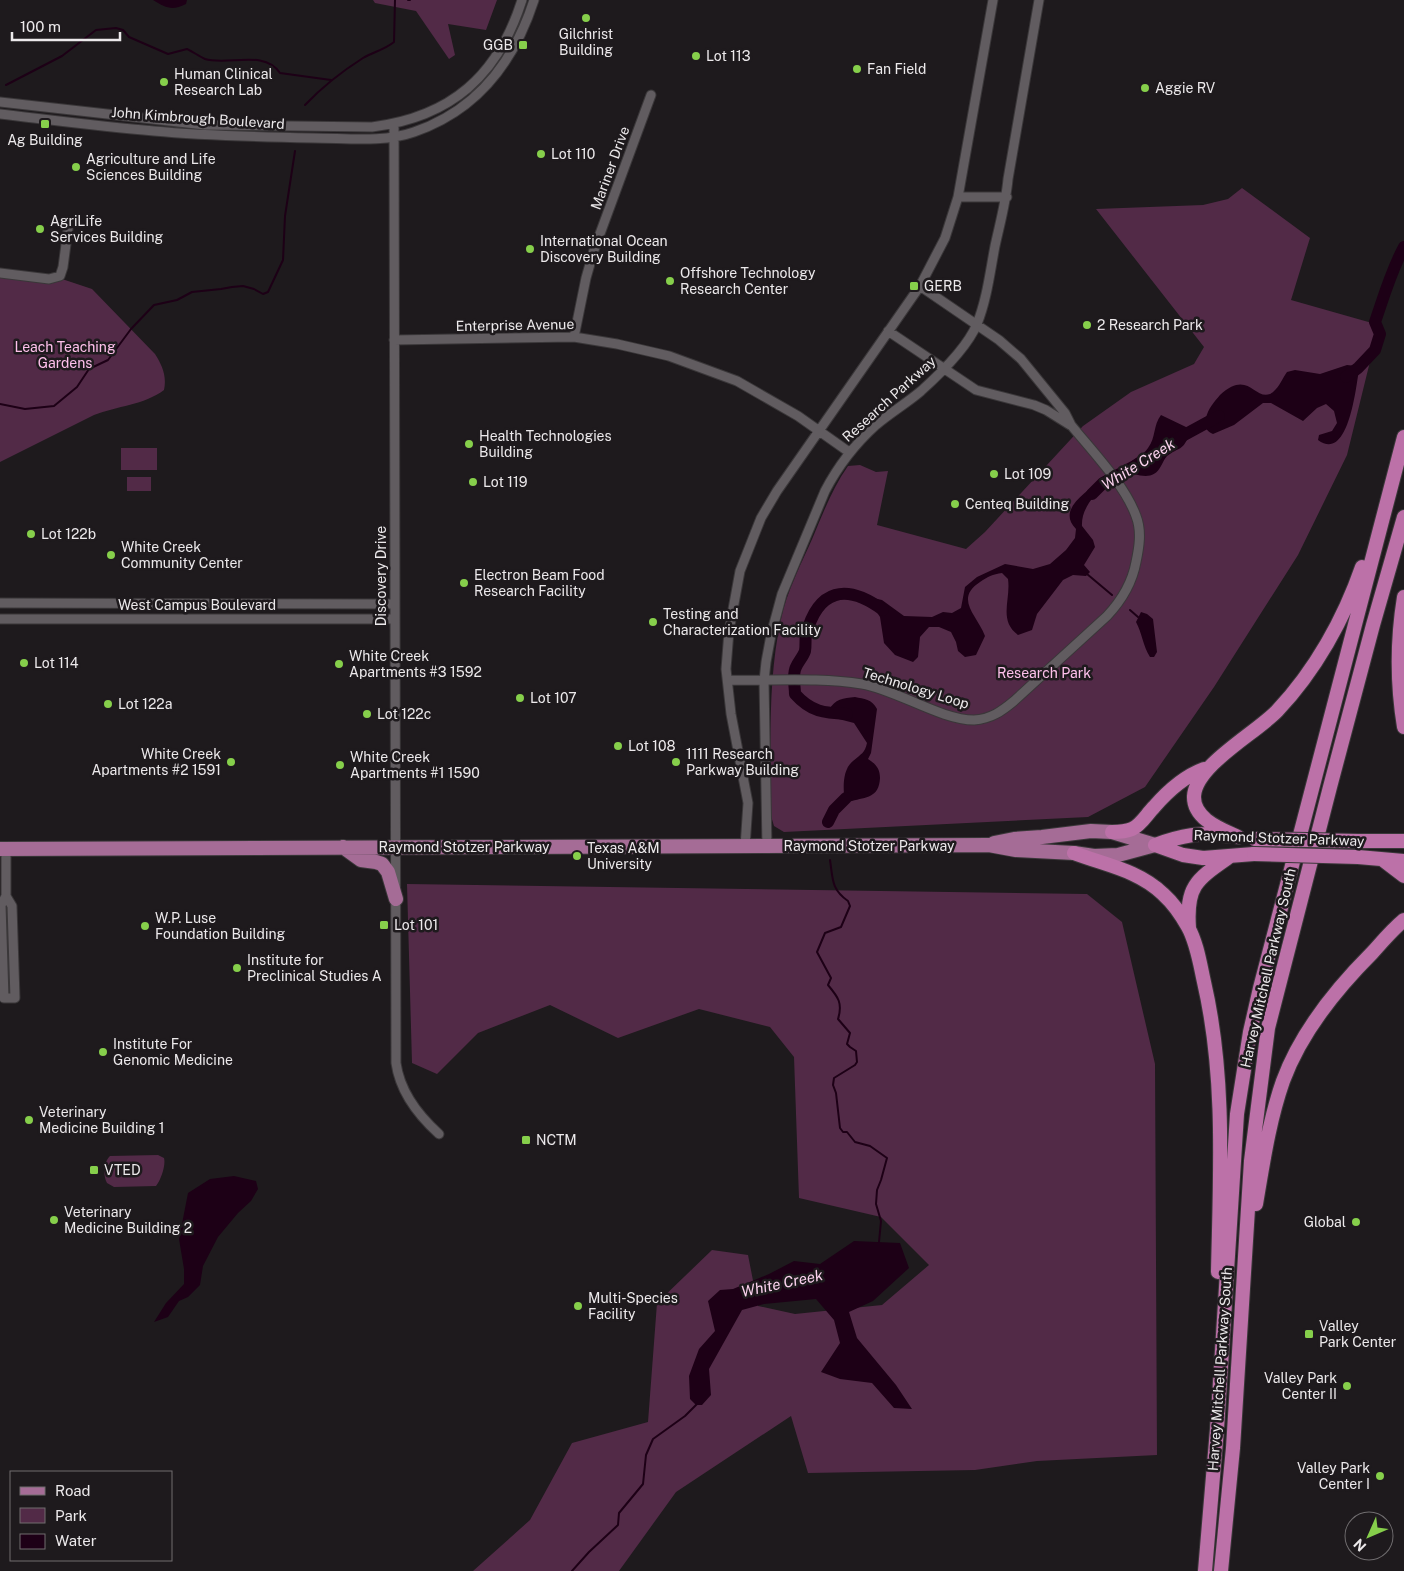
<svg xmlns="http://www.w3.org/2000/svg" width="1404" height="1571" viewBox="0 0 1404 1571" font-family="'Public Sans',sans-serif">
	<style>
		.green { fill: #522a47 }
		.water { fill: #1d0016 }
		.lines { fill: none; stroke-linecap: round; stroke-linejoin: round }
		.stream { stroke: #1d0016; stroke-width: 2 }
		.river { stroke: #1d0016; stroke-width: 12 }
		.minor-casing { stroke: #3a3739; stroke-width: 11 }
		.primary-casing { stroke: #3a3739; stroke-width: 16 }
		.trunk-casing { stroke: #3a3739; stroke-width: 16 }
		.minor { stroke: #615c60; stroke-width: 9 }
		.primary { stroke: #a56c96; stroke-width: 14 }
		.trunk { stroke: #bc71a8; stroke-width: 14 }
		.trunk-bridge-casing { stroke: #3a3739; stroke-width: 16; stroke-linecap: butt }
		.trunk-bridge { stroke: #bc71a8; stroke-width: 14 }
		.poi-dot { fill: #86cf4b; stroke: #1e1a1d; stroke-width: 2 }
		.labels { text-anchor: middle; dominant-baseline: central; stroke-width: 5; stroke-linejoin: round; paint-order: stroke }
		.poi-label { font-size: 14px; fill: #ece9eb; stroke: #1e1a1d; text-anchor: start }
		.street-label { font-size: 14px; fill: #ece9eb; stroke: #1e1a1d }
		.park-label { font-size: 14px; fill: #fec0eb; stroke: #1e1a1d }
		.water-label { font-size: 15px; font-style: italic; fill: #fbd2ee; stroke: #1e1a1d }
	</style>
	<rect width="100%" height="100%" fill="#1e1a1d"/>
	<path class="green" d="M373,0H497L486,30L448,24L455,55L449,59L416,11L375,3Z
		M1242,188L1310,238L1291,300L1379,325L1347,455L1298,555L1214,687L1145,787L1088,817L784,832L774,826L771,816C771,751 767,683 781,619C786,593 802,562 813,537C823,513 833,487 848,466L860,465L876,472L888,471L877,525L966,549L985,532L1083,426L1131,392L1194,364L1204,347L1096,209L1203,205L1228,199Z
		M0,276L59,278L92,289L155,354C162,365 167,376 164,390C144,405 117,406 94,415L0,462Z
		M121,448H157V470H121Z
		M127,477H151V491H127Z
		M407,884L1087,894L1122,922L1155,1064L1157,1455L1037,1461L975,1470L808,1473L791,1416L676,1492L619,1571H473L530,1520L572,1443L648,1422L657,1303L712,1250L748,1255L758,1306L795,1314L882,1305L929,1265L881,1217L799,1198L794,1057L770,1027L699,1009L618,1038L550,1005L478,1033L437,1074L412,1063Z
		M158,1155L164,1158C166,1165 161,1180 156,1186L114,1187L107,1183C103,1175 103,1163 110,1156Z"/>
	<path class="water" d="M153,0H187L186,4C172,11 166,8 153,0Z
		M1347,365L1356,366L1359,370C1356,386 1349,463 1318,440L1319,435L1332,431L1337,423L1334,411L1326,404L1317,408L1303,421L1271,403H1263L1234,425L1213,434C1205,430 1204,426 1206,418C1208,409 1214,402 1220,395C1248,369 1254,400 1270,394C1278,390 1282,379 1287,372L1295,370L1320,374Z
		M1161,415L1186,427L1189,435C1183,451 1179,447 1167,456C1164,459 1163,463 1161,466C1155,478 1145,477 1134,474L1128,466C1133,457 1143,456 1148,448C1156,438 1153,425 1161,415Z
		M1101,479L1105,485C1093,496 1081,510 1082,526L1093,540L1095,547L1084,565L1090,572L1086,576L1073,575L1063,580L1037,614L1032,630L1018,635C998,620 1011,600 1008,579L1002,573C993,574 987,577 980,582C954,599 977,615 985,636L976,655L965,657L958,651L956,642L951,632L939,627H929L920,637L918,657L913,662L895,655L884,643L880,617L869,600L873,598L882,600L904,616L932,617L943,612L952,613L961,608L965,587L977,577L1005,564L1033,569L1050,564L1066,550L1075,538L1076,529C1056,509 1088,492 1101,479Z
		M1141,612L1147,614L1153,619L1157,652L1154,657H1150C1143,646 1142,633 1136,622Z
		M855,697C864,699 872,699 877,709L871,753L868,759C876,764 880,769 880,778C879,798 866,797 852,801C846,802 842,807 839,811L834,810L835,805L844,794C843,783 844,768 853,761C861,754 865,753 867,743L854,723L831,717L829,710C835,699 843,698 855,697Z
		M234,1176L256,1181L258,1189L251,1201L238,1213L218,1237L203,1266L200,1285L188,1297L179,1301L168,1317L154,1322L166,1303L184,1284V1269L179,1239L188,1193L210,1179Z
		M854,1241L900,1243L909,1268L873,1301L849,1312L857,1338L896,1385L912,1409L894,1408L872,1383L840,1379L821,1372L840,1343L834,1320L816,1299L764,1304L742,1310L709,1369L711,1395L702,1405H696L690,1399L689,1376L699,1349L715,1331L708,1301L720,1290L733,1289L769,1274L794,1261L820,1264Z"/>
	<g class="lines">
		<path class="stream" d="M408,0H410
			M6,85L62,56L96,30L116,28L123,30L129,37L168,54L187,49C193,52 199,56 205,59C228,66 264,49 280,73L331,80
			M305,105C323,86 341,72 363,58C373,52 384,50 394,42L395,0
			M0,404L25,409L54,406L77,387L89,369L108,360L131,329L154,305L177,300L192,292L221,289L232,287L243,286L254,289L263,294L268,292L283,260L285,216L295,151
			M1087,574L1112,595
			M1130,610L1138,617
			M830,860C833,879 831,889 848,901L850,906L841,927L825,933L817,952L831,978L828,985C838,997 843,1003 838,1019L850,1033L847,1044L850,1047L856,1051L857,1062L855,1065L834,1078L833,1085L836,1093L840,1128L843,1132H847L855,1142L870,1146L887,1158L881,1180L877,1190L876,1204L881,1221L879,1242
			M572,1571L589,1552L618,1525L619,1513L643,1484L646,1455L653,1439L685,1416L697,1404"/>
		<path class="river" d="M1346,377L1358,368L1375,350L1380,334L1375,322C1384,296 1391,271 1404,247
			M1175,440L1219,416
			M1092,494L1103,483L1144,461
			M847,714C824,713 811,712 795,694C795,686 792,675 796,667C798,662 803,657 805,651C806,646 805,640 806,635C818,589 846,583 883,610
			M828,822L834,810L846,798"/>
		<defs>
			<path id="minor" d="M0,102L205,125L372,127C451,117 498,76 522,0
				M0,114C51,120 103,127 154,131C207,136 260,137 313,138C346,138 383,143 414,132C478,110 514,62 534,0
				M394,124L396,1063C400,1092 418,1115 439,1134
				M958,197H1007
				M0,273L49,279L60,276L63,267L68,229
				M888,331L976,390L1034,405L1046,410L1070,425
				M574,337L586,278L594,250L651,95
				M394,340L574,337L617,344L669,356L737,381L798,416L849,452
				M0,603L394,604
				M0,619H394
				M728,680C772,681 818,677 862,684C897,690 941,720 974,720C991,719 1002,711 1014,701L1107,616C1122,600 1132,584 1136,562C1139,548 1142,531 1136,516C1125,485 1092,451 1071,425L1065,413L1021,359L999,340L920,286
				M745,847L748,803L731,714L726,669L729,631L740,571L761,518L777,491L920,286L945,238L958,197L993,0
				M767,847L764,681L766,662L771,635L782,594L825,491C838,466 855,444 876,425C890,413 907,403 921,391C941,373 967,348 977,324C987,299 990,272 995,246C1000,223 1006,202 1008,179L1039,0
				M6,896L12,906L15,998H4L1,905L6,896V849"/>
			<path id="primary" d="M994,843L1014,839L1042,837L1091,831L1112,832L1155,845
				M343,847L361,860L376,862L382,864L388,872L396,899
				M0,849L989,845L1016,850L1074,853L1094,856L1118,855L1155,845"/>
			<path id="trunk" d="M1404,597C1397,640 1397,684 1404,727
				M1112,832C1119,832 1125,832 1132,829C1141,825 1147,814 1154,807C1167,792 1185,776 1204,769
				M1238,837C1221,829 1193,819 1194,796C1196,765 1256,733 1277,711C1315,671 1344,619 1362,567
				M1358,841H1404
				M1155,845L1183,855L1203,858L1254,854
				M1155,845C1180,836 1202,831 1228,836
				M1074,853C1105,865 1138,870 1163,894C1173,903 1182,916 1188,927C1197,943 1200,964 1204,982C1226,1077 1220,1176 1218,1272
				M1358,857L1404,861
				M1383,860L1404,876
				M1189,928C1186,886 1196,880 1229,857
				M1256,1204C1263,1163 1269,1121 1283,1081C1301,1032 1335,990 1372,953C1382,942 1392,930 1404,920
				M1205,1571L1217,1429L1237,1114L1250,1032L1260,988L1404,437
				M1221,1571L1233,1448L1251,1161L1268,1028L1330,787L1373,625L1404,517"/>
		</defs>
		<use href="#minor" class="minor-casing"/>
		<use href="#primary" class="primary-casing"/>
		<use href="#trunk" class="trunk-casing"/>
		<use href="#minor" class="minor"/>
		<use href="#primary" class="primary"/>
		<use href="#trunk" class="trunk"/>
		<defs>
			<path id="trunk-bridge" d="M1254,839L1358,841
				M1254,854L1358,857"/>
		</defs>
		<use href="#trunk-bridge" class="trunk-bridge-casing"/>
		<use href="#trunk-bridge" class="trunk-bridge"/>
	</g>
	<g class="poi-dot">
		<circle cx="586" cy="18" r="5"/>
		<rect x="518" y="40" width="10" height="10" rx="2.5"/>
		<circle cx="696" cy="56" r="5"/>
		<circle cx="857" cy="69" r="5"/>
		<circle cx="164" cy="82" r="5"/>
		<circle cx="1145" cy="88" r="5"/>
		<rect x="40" y="119" width="10" height="10" rx="2.5"/>
		<circle cx="541" cy="154" r="5"/>
		<circle cx="76" cy="167" r="5"/>
		<circle cx="40" cy="229" r="5"/>
		<circle cx="530" cy="249" r="5"/>
		<circle cx="670" cy="281" r="5"/>
		<rect x="909" y="281" width="10" height="10" rx="2.5"/>
		<circle cx="1087" cy="325" r="5"/>
		<circle cx="469" cy="444" r="5"/>
		<circle cx="994" cy="474" r="5"/>
		<circle cx="473" cy="482" r="5"/>
		<circle cx="955" cy="504" r="5"/>
		<circle cx="31" cy="534" r="5"/>
		<circle cx="111" cy="555" r="5"/>
		<circle cx="464" cy="583" r="5"/>
		<circle cx="653" cy="622" r="5"/>
		<circle cx="24" cy="663" r="5"/>
		<circle cx="339" cy="664" r="5"/>
		<circle cx="520" cy="698" r="5"/>
		<circle cx="108" cy="704" r="5"/>
		<circle cx="367" cy="714" r="5"/>
		<circle cx="618" cy="746" r="5"/>
		<circle cx="231" cy="762" r="5"/>
		<circle cx="676" cy="762" r="5"/>
		<circle cx="340" cy="765" r="5"/>
		<circle cx="577" cy="856" r="5"/>
		<rect x="379" y="920" width="10" height="10" rx="2.5"/>
		<circle cx="145" cy="926" r="5"/>
		<circle cx="237" cy="968" r="5"/>
		<circle cx="103" cy="1052" r="5"/>
		<circle cx="29" cy="1120" r="5"/>
		<rect x="521" y="1135" width="10" height="10" rx="2.5"/>
		<rect x="89" y="1165" width="10" height="10" rx="2.5"/>
		<circle cx="54" cy="1220" r="5"/>
		<circle cx="1356" cy="1222" r="5"/>
		<circle cx="578" cy="1306" r="5"/>
		<rect x="1304" y="1329" width="10" height="10" rx="2.5"/>
		<circle cx="1347" cy="1386" r="5"/>
		<circle cx="1380" cy="1476" r="5"/>
	</g>
	<g class="labels">
		<g class="poi-label">
			<text x="586" y="34" text-anchor="middle">Gilchrist<tspan x="586" dy="16">Building</tspan></text>
			<text x="513" y="45" text-anchor="end">GGB</text>
			<text x="706" y="56">Lot 113</text>
			<text x="867" y="69">Fan Field</text>
			<text x="174" y="74">Human Clinical<tspan x="174" dy="16">Research Lab</tspan></text>
			<text x="1155" y="88">Aggie RV</text>
			<text x="45" y="140" text-anchor="middle">Ag Building</text>
			<text x="551" y="154">Lot 110</text>
			<text x="86" y="159">Agriculture and Life<tspan x="86" dy="16">Sciences Building</tspan></text>
			<text x="50" y="221">AgriLife<tspan x="50" dy="16">Services Building</tspan></text>
			<text x="540" y="241">International Ocean<tspan x="540" dy="16">Discovery Building</tspan></text>
			<text x="680" y="273">Offshore Technology<tspan x="680" dy="16">Research Center</tspan></text>
			<text x="924" y="286">GERB</text>
			<text x="1097" y="325">2 Research Park</text>
			<text x="479" y="436">Health Technologies<tspan x="479" dy="16">Building</tspan></text>
			<text x="1004" y="474">Lot 109</text>
			<text x="483" y="482">Lot 119</text>
			<text x="965" y="504">Centeq Building</text>
			<text x="41" y="534">Lot 122b</text>
			<text x="121" y="547">White Creek<tspan x="121" dy="16">Community Center</tspan></text>
			<text x="474" y="575">Electron Beam Food<tspan x="474" dy="16">Research Facility</tspan></text>
			<text x="663" y="614">Testing and<tspan x="663" dy="16">Characterization Facility</tspan></text>
			<text x="349" y="656">White Creek<tspan x="349" dy="16">Apartments #3 1592</tspan></text>
			<text x="34" y="663">Lot 114</text>
			<text x="530" y="698">Lot 107</text>
			<text x="118" y="704">Lot 122a</text>
			<text x="377" y="714">Lot 122c</text>
			<text x="628" y="746">Lot 108</text>
			<text x="221" y="754" text-anchor="end">White Creek<tspan x="221" dy="16">Apartments #2 1591</tspan></text>
			<text x="686" y="754">1111 Research<tspan x="686" dy="16">Parkway Building</tspan></text>
			<text x="350" y="757">White Creek<tspan x="350" dy="16">Apartments #1 1590</tspan></text>
			<text x="587" y="848">Texas A&amp;M<tspan x="587" dy="16">University</tspan></text>
			<text x="155" y="918">W.P. Luse<tspan x="155" dy="16">Foundation Building</tspan></text>
			<text x="394" y="925">Lot 101</text>
			<text x="247" y="960">Institute for<tspan x="247" dy="16">Preclinical Studies A</tspan></text>
			<text x="113" y="1044">Institute For<tspan x="113" dy="16">Genomic Medicine</tspan></text>
			<text x="39" y="1112">Veterinary<tspan x="39" dy="16">Medicine Building 1</tspan></text>
			<text x="536" y="1140">NCTM</text>
			<text x="104" y="1170">VTED</text>
			<text x="64" y="1212">Veterinary<tspan x="64" dy="16">Medicine Building 2</tspan></text>
			<text x="1346" y="1222" text-anchor="end">Global</text>
			<text x="588" y="1298">Multi-Species<tspan x="588" dy="16">Facility</tspan></text>
			<text x="1319" y="1326">Valley<tspan x="1319" dy="16">Park Center</tspan></text>
			<text x="1337" y="1378" text-anchor="end">Valley Park<tspan x="1337" dy="16">Center II</tspan></text>
			<text x="1370" y="1468" text-anchor="end">Valley Park<tspan x="1370" dy="16">Center I</tspan></text>
		</g>
		<g class="street-label">
			<text transform="translate(198 118) rotate(4)">John Kimbrough Boulevard</text>
			<text transform="translate(610 168) rotate(-70)">Mariner Drive</text>
			<text transform="translate(515 325) rotate(-1)">Enterprise Avenue</text>
			<text transform="translate(889 399) rotate(-42)">Research Parkway</text>
			<text transform="translate(381 576) rotate(-90)">Discovery Drive</text>
			<text x="197" y="605">West Campus Boulevard</text>
			<text transform="translate(916 688) rotate(17)">Technology Loop</text>
			<text transform="translate(1279 838) rotate(2)">Raymond Stotzer Parkway</text>
			<text x="869" y="846">Raymond Stotzer Parkway</text>
			<text x="464" y="847">Raymond Stotzer Parkway</text>
			<text transform="translate(1268 968) rotate(-77)">Harvey Mitchell Parkway South</text>
			<text transform="translate(1220 1369) rotate(-86)">Harvey Mitchell Parkway South</text>
		</g>
		<g class="park-label">
			<text x="65" y="347">Leach Teaching<tspan x="65" dy="16">Gardens</tspan></text>
			<text x="1044" y="673">Research Park</text>
		</g>
		<g class="water-label">
			<text transform="translate(1138 464) rotate(-32)">White Creek</text>
			<text transform="translate(782 1283) rotate(-12)">White Creek</text>
		</g>
	</g>
	<rect x="10" y="1471" width="162" height="90" fill="#1e1a1d" stroke="#706d6f"/>
	<rect x="20" y="1487" width="25" height="8" fill="#a56c96" stroke="#706d6f"/>
	<text x="55" y="1496" font-size="15" fill="#ece9eb">Road</text>
	<rect x="20" y="1508" width="25" height="15" fill="#522a47" stroke="#706d6f"/>
	<text x="55" y="1521" font-size="15" fill="#ece9eb">Park</text>
	<rect x="20" y="1534" width="25" height="15" fill="#1d0016" stroke="#706d6f"/>
	<text x="55" y="1546" font-size="15" fill="#ece9eb">Water</text>
	<g transform="translate(1369 1536) rotate(225)"><circle r="24" fill="#1e1a1d" stroke="#706d6f"/>
	<path d="M0-4L9 19L0 12L-9 19Z" fill="#86cf4b"/>
	<text y="-8" font-size="14" font-weight="bold" text-anchor="middle" fill="#ece9eb">N</text>
	</g>
	<path d="M12 32v8h108v-8" fill="none" stroke="#ece9eb" stroke-width="2.5"/>
	<text x="20" y="32" font-size="15" fill="#ece9eb" stroke="#1e1a1d" stroke-width="4" paint-order="stroke">100 m</text>
</svg>
